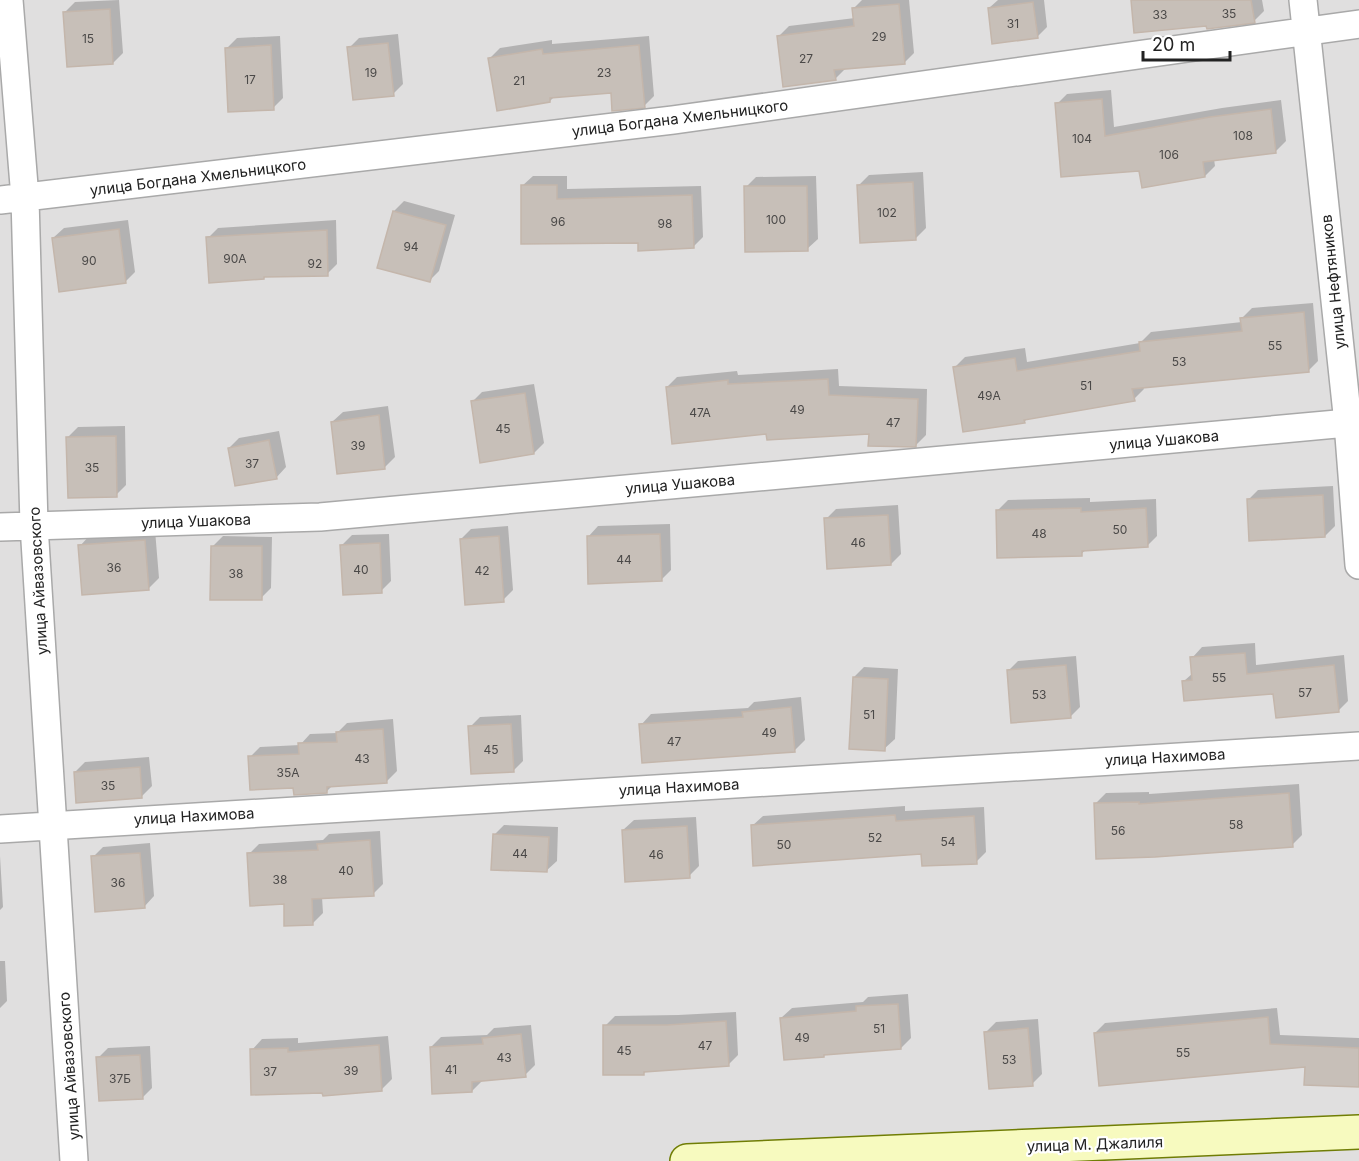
<svg xmlns="http://www.w3.org/2000/svg" width="1359" height="1161" viewBox="0 0 1359 1161" font-family="Inter,sans-serif">
	<style>
		.residential { fill: #e0dfdf }
		.shadow { fill: #0003 }
		.building { fill: #c7bfb8; stroke: #c4b6ab; stroke-width: 1.5 }
		.lines { fill: none; stroke-linecap: round; stroke-linejoin: round }
		.street-casing { stroke: #a9a9a9; stroke-width: 30 }
		.secondary-casing { stroke: #707d05; stroke-width: 36 }
		.street { stroke: #fff; stroke-width: 27 }
		.secondary { stroke: #f7fabf; stroke-width: 33 }
		.labels { text-anchor: middle; dominant-baseline: central; stroke-width: 4.5; stroke-linejoin: round; paint-order: stroke }
		.number-label { font-size: 12px; fill: #4b4948 }
		.street-label { font-size: 15px; fill: #222; stroke: #fff }
	</style>
	<rect width="100%" height="100%" fill="#f2efe9"/>
	<path class="residential" d="M0,0H1359V1161H0Z"/>
	<path class="shadow" d="M119,0L123,53L113,63L65,12L75,2Z
		M862,0H909L914,53L904,63L845,69L835,79L779,36L789,26L855,18L854,8Z
		M998,0H1044L1047,27L1037,37L989,8Z
		M1132,0H1262L1264,11L1254,21L1208,24Z
		M398,34L403,84L393,94L349,48L359,38Z
		M280,36L283,98L273,108L227,48L237,38Z
		M649,36L654,96L644,106L612,91L554,97L550,101L490,58L500,48L552,40V44Z
		M1111,90L1114,127L1222,108L1281,100L1286,141L1276,151L1214,159L1215,166L1205,176L1140,169L1057,104L1067,94Z
		M923,172L926,228L916,238L859,185L869,175Z
		M533,176H567V189L701,186L703,237L693,247L640,242L522,186Z
		M816,176L818,239L807,249L746,187L756,177Z
		M404,201L455,215L439,271L429,281L379,267L394,211Z
		M128,220L135,272L125,282L53,238L64,228Z
		M336,220L337,264L327,274L266,276L264,278L208,238L218,228Z
		M1313,303L1318,361L1308,371L1143,387L1144,389L1134,399L1028,418L1024,422L955,367L965,357L1025,348L1027,362L1140,343L1151,332L1242,322V318L1252,308Z
		M838,369L839,386L927,389L926,435L916,445L870,432H768L667,387L677,377L737,371L738,375Z
		M534,384L544,443L534,453L472,402L482,392Z
		M388,406L395,457L385,467L332,422L343,412Z
		M125,426L126,485L116,495L68,437L78,427Z
		M279,431L286,467L276,478L229,448L239,438Z
		M1333,486L1335,526L1325,536L1248,500L1258,490Z
		M1090,498V502L1156,499L1157,536L1147,546L1087,549L1081,554L998,510L1008,500Z
		M898,505L901,554L891,564L826,519L836,509Z
		M670,524L671,570L661,580L588,537L598,526Z
		M508,526L513,590L503,600L461,539L471,529Z
		M155,530L159,578L149,588L80,546L90,535Z
		M389,534L391,581L381,591L342,545L352,535Z
		M223,536L272,537L271,588L261,598L213,546Z
		M1255,643L1256,665L1344,655L1348,701L1338,711L1274,693L1184,681L1193,673L1192,658L1202,647Z
		M1076,656L1080,707L1070,717L1008,671L1018,661Z
		M864,667L898,669L895,739L884,749L854,677Z
		M801,697L805,740L795,750L641,725L651,714L748,708L754,702Z
		M521,715L523,761L513,771L470,727L480,717Z
		M393,719L397,771L387,781L333,785L326,792L295,787L250,757L260,747L300,745L310,734L337,733L347,723Z
		M149,757L152,786L142,796L75,772L85,762Z
		M1299,784L1302,835L1292,845L1096,803L1106,793L1149,792V794Z
		M905,806V811L984,807L986,852L976,862L752,826L763,816Z
		M696,817L699,866L689,876L623,830L634,820Z
		M504,825L558,827L557,861L546,871L494,835Z
		M380,831L383,884L373,894L322,897L323,913L313,923L285,903L249,854L259,844L323,840L329,834Z
		M150,843L154,896L144,907L93,857L103,847Z
		M0,856L3,907L0,910Z
		M0,961H5L7,1001L0,1008Z
		M908,994L911,1038L901,1048L781,1018L792,1008L863,1002L868,997Z
		M1277,1008L1280,1035L1359,1038V1086L1306,1066L1095,1033L1105,1023Z
		M736,1012L738,1055L728,1065L647,1070L644,1073L605,1026L615,1016L678,1015Z
		M1038,1019L1042,1074L1032,1084L986,1032L996,1022Z
		M531,1025L535,1065L525,1075L482,1081L472,1091L431,1047L441,1037L487,1035L494,1028Z
		M388,1036L392,1079L382,1089L252,1050L262,1039L298,1038V1043Z
		M150,1046L152,1088L142,1098L98,1058L108,1048Z"/>
	<path class="building" d="M1131,0H1251L1255,23L1207,29L1206,26L1134,33Z
		M1033,2L1038,38L992,44L988,8Z
		M899,4L905,64L834,70L836,80L783,87L777,36L854,26L852,8Z
		M110,9L113,64L67,67L63,12Z
		M388,43L394,96L353,100L347,47Z
		M271,45L274,110L228,112L225,48Z
		M639,45L645,108L612,111L611,93L550,98V102L497,111L488,58L542,49L543,54Z
		M1102,99L1105,136L1210,117L1271,109L1276,153L1203,162L1205,177L1142,188L1139,171L1061,177L1055,103Z
		M913,182L916,240L860,243L857,185Z
		M521,185H557V199L692,195L694,248L638,251V243L521,244Z
		M744,186H807L808,251L745,252Z
		M393,211L446,225L430,282L377,268Z
		M119,229L126,283L59,292L52,238Z
		M327,230L328,276L264,277V279L209,283L206,237Z
		M1304,312L1309,372L1132,389L1135,401L1024,420L1025,423L963,432L953,367L1015,358L1017,371L1140,351L1139,342L1242,331L1240,318Z
		M828,379L829,395L918,399L916,447L868,446L869,434L767,440L766,434L672,444L666,387L728,380V384Z
		M525,393L534,454L480,463L471,401Z
		M379,415L385,469L337,474L331,422Z
		M116,436L117,497L68,498L66,437Z
		M269,440L277,479L235,486L228,448Z
		M1323,495L1325,537L1249,541L1247,499Z
		M1081,508V512L1146,508L1148,547L1082,551V556L997,558L996,510Z
		M888,515L891,565L827,569L824,518Z
		M660,534L662,581L588,584L587,536Z
		M499,536L504,602L465,605L460,539Z
		M145,540L149,590L82,595L78,545Z
		M380,543L382,593L343,595L340,545Z
		M211,546H262V600H210Z
		M1245,653L1247,674L1334,665L1339,712L1276,718L1273,694L1184,701L1182,681L1192,680L1190,657Z
		M1066,665L1071,718L1011,723L1007,670Z
		M853,677L888,679L885,751L849,749Z
		M791,707L795,752L642,763L639,724L743,717L742,712Z
		M511,724L514,772L471,774L468,726Z
		M383,729L387,783L327,787V793L294,795L293,788L250,790L248,756L299,754L298,743L337,742L336,732Z
		M140,767L142,798L76,803L74,772Z
		M1289,793L1293,847L1155,857L1096,859L1094,803L1139,802V804Z
		M895,815L896,821L974,816L977,864L922,866L921,854L753,866L751,825Z
		M687,826L690,878L625,882L622,830Z
		M493,834L549,837L547,872L491,870Z
		M370,840L374,896L312,899L313,925L284,926V904L250,906L247,853L318,850L317,844Z
		M140,853L145,908L95,912L91,856Z
		M898,1004L901,1049L824,1055V1057L784,1060L780,1018L856,1011V1006Z
		M1268,1017L1270,1044L1359,1048V1087L1304,1085L1305,1067L1099,1086L1094,1033Z
		M726,1021L729,1066L644,1072V1075H603V1025H667Z
		M1028,1028L1033,1086L989,1089L984,1032Z
		M521,1034L526,1077L472,1082V1092L432,1094L430,1047L483,1044L482,1038Z
		M379,1045L382,1091L323,1096L322,1093L251,1095L250,1049L288,1048V1052Z
		M140,1055L143,1099L99,1101L96,1057Z"/>
	<g class="lines">
		<defs>
			<path id="street" d="M9,0L25,198L34,525L74,1161
				M1303,0L1348,423L1359,565
				M0,200L673,120L1359,24
				M0,527L320,517L1359,422
				M0,829L1359,746"/>
			<path id="secondary" d="M687,1161L1359,1132"/>
		</defs>
		<use href="#street" class="street-casing"/>
		<use href="#secondary" class="secondary-casing"/>
		<use href="#street" class="street"/>
		<use href="#secondary" class="secondary"/>
	</g>
	<g class="labels">
		<g class="number-label">
			<text x="1229" y="13">35</text>
			<text x="1160" y="14">33</text>
			<text x="1013" y="23">31</text>
			<text x="879" y="36">29</text>
			<text x="88" y="38">15</text>
			<text x="806" y="58">27</text>
			<text x="371" y="72">19</text>
			<text x="604" y="72">23</text>
			<text x="250" y="79">17</text>
			<text x="519" y="80">21</text>
			<text x="1243" y="135">108</text>
			<text x="1082" y="138">104</text>
			<text x="1169" y="154">106</text>
			<text x="887" y="212">102</text>
			<text x="776" y="219">100</text>
			<text x="558" y="221">96</text>
			<text x="665" y="223">98</text>
			<text x="411" y="246">94</text>
			<text x="235" y="258">90А</text>
			<text x="89" y="260">90</text>
			<text x="315" y="263">92</text>
			<text x="1275" y="345">55</text>
			<text x="1179" y="361">53</text>
			<text x="1086" y="385">51</text>
			<text x="989" y="395">49А</text>
			<text x="797" y="409">49</text>
			<text x="700" y="412">47А</text>
			<text x="893" y="422">47</text>
			<text x="503" y="428">45</text>
			<text x="358" y="445">39</text>
			<text x="252" y="463">37</text>
			<text x="92" y="467">35</text>
			<text x="1120" y="529">50</text>
			<text x="1039" y="533">48</text>
			<text x="858" y="542">46</text>
			<text x="624" y="559">44</text>
			<text x="114" y="567">36</text>
			<text x="361" y="569">40</text>
			<text x="482" y="570">42</text>
			<text x="236" y="573">38</text>
			<text x="1219" y="677">55</text>
			<text x="1305" y="692">57</text>
			<text x="1039" y="694">53</text>
			<text x="869" y="714">51</text>
			<text x="769" y="732">49</text>
			<text x="674" y="741">47</text>
			<text x="491" y="749">45</text>
			<text x="362" y="758">43</text>
			<text x="288" y="772">35А</text>
			<text x="108" y="785">35</text>
			<text x="1236" y="824">58</text>
			<text x="1118" y="830">56</text>
			<text x="875" y="837">52</text>
			<text x="948" y="841">54</text>
			<text x="784" y="844">50</text>
			<text x="520" y="853">44</text>
			<text x="656" y="854">46</text>
			<text x="346" y="870">40</text>
			<text x="280" y="879">38</text>
			<text x="118" y="882">36</text>
			<text x="879" y="1028">51</text>
			<text x="802" y="1037">49</text>
			<text x="705" y="1045">47</text>
			<text x="624" y="1050">45</text>
			<text x="1183" y="1052">55</text>
			<text x="504" y="1057">43</text>
			<text x="1009" y="1059">53</text>
			<text x="451" y="1069">41</text>
			<text x="351" y="1070">39</text>
			<text x="270" y="1071">37</text>
			<text x="120" y="1078">37Б</text>
		</g>
		<g class="street-label">
			<text transform="translate(680 118) rotate(-7)">улица Богдана Хмельницкого</text>
			<text transform="translate(198 177) rotate(-7)">улица Богдана Хмельницкого</text>
			<text transform="translate(1333 282) rotate(-96)">улица Нефтяников</text>
			<text transform="translate(1164 440) rotate(-5)">улица Ушакова</text>
			<text transform="translate(680 484) rotate(-5)">улица Ушакова</text>
			<text transform="translate(196 521) rotate(-2)">улица Ушакова</text>
			<text transform="translate(38 581) rotate(-93)">улица Айвазовского</text>
			<text transform="translate(1165 757) rotate(-3)">улица Нахимова</text>
			<text transform="translate(679 787) rotate(-3)">улица Нахимова</text>
			<text transform="translate(194 816) rotate(-3)">улица Нахимова</text>
			<text transform="translate(69 1066) rotate(-94)">улица Айвазовского</text>
			<text transform="translate(1095 1144) rotate(-2)">улица М. Джалиля</text>
		</g>
	</g>
	<path d="M1143 51v9h87v-9" fill="none" stroke="#222222" stroke-width="3"/>
	<text x="1152" y="51" font-size="18" fill="#222222" stroke="#ffffff" stroke-width="4.5" paint-order="stroke">20 m</text>
</svg>
